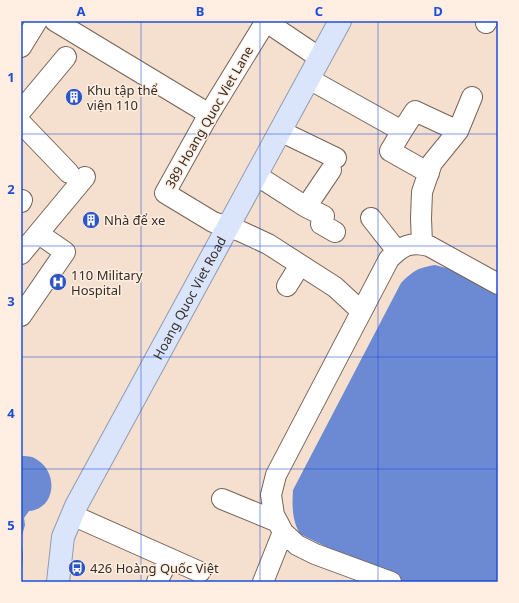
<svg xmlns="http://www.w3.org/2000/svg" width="519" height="603" viewBox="0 0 519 603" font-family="'Noto Sans',sans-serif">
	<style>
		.water { fill: #6b8ad3 }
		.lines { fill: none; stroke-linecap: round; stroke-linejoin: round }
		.minor-casing { stroke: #766456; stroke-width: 22 }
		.major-casing { stroke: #919ab0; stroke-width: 24 }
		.minor { stroke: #fff; stroke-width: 20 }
		.major { stroke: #dae5fc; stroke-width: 22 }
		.grid { fill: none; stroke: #1d4ed8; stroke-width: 1; stroke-opacity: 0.55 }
		.labels { text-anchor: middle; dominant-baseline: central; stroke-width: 3; stroke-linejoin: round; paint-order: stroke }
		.poi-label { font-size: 13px; fill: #362e28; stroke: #ffeee1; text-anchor: start }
		.street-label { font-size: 13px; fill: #362e28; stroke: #ffeee1 }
		.neatline { fill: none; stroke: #1d4ed8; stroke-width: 1.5 }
		.grid-label { font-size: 13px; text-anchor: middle; font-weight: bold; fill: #1d4ed8 }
	</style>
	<rect width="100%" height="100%" fill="#f5e0cf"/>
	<path class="water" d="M435,265L446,268L498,290V582H410L402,581L374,570L300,534C292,520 292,506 293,490L401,283C414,270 418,268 435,265Z
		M21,456C26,456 32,456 36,459C59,472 56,509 29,511L24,518L25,525L21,539L23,557L21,578Z"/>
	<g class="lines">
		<defs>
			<path id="minor" d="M55,21L209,114
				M265,21L320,58
				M266,21L209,114L165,193L213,222L240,231L268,244L335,287L361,311
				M486,23L487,21
				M21,47L37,21
				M309,79L402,131L415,111L458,131
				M21,111L66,57
				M21,123L69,173
				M280,131L336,158
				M402,131L390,151L429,173
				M256,175L306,207L324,216L321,224L335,232
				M21,202L22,200
				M306,207L331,170
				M371,218L397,251
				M422,244L421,218L422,192L432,163L458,131L472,97
				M21,254L85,177
				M287,286L300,265
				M21,316L65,252L39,234
				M222,499L278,522
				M72,515L200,572
				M157,582L169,558
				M263,582L283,532
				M391,582L315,554L297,545L283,532L274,515L271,495L276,475L389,259C402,246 410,241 429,246L498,284"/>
			<g id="major">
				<path id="s1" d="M58,582L63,537L76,506L340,21"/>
			</g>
		</defs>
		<use href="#minor" class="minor-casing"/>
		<use href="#major" class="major-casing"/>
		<use href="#minor" class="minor"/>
		<use href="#major" class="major"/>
	</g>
	<path class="grid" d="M141,21V582M260,21V582M378,21V582M21,134H498M21,246H498M21,357H498M21,469H498"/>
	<defs>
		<symbol id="building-disc" viewBox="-11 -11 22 22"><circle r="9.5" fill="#2e55c5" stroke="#ffeee1"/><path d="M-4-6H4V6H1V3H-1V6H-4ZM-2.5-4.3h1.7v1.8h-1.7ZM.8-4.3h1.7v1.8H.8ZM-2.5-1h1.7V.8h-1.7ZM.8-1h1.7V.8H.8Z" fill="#fff"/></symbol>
		<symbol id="hospital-disc" viewBox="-11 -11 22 22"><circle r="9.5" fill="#2e55c5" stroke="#ffeee1"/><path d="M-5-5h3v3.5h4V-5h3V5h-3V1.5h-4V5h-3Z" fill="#fff"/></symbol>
		<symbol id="bus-disc" viewBox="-11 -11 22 22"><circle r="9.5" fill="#2e55c5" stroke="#ffeee1"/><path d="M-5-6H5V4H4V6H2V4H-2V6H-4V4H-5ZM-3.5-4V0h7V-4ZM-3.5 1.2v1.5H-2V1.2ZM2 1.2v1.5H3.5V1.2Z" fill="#fff"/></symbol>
	</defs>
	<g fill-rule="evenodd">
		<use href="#building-disc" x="64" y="87" width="20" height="20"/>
		<use href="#building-disc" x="81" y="210" width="20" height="20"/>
		<use href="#hospital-disc" x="48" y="272" width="20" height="20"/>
		<use href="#bus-disc" x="67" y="558" width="20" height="20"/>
	</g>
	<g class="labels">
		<g class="poi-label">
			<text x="87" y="90">Khu tập thể<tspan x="87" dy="15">viện 110</tspan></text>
			<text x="104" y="220">Nhà để xe</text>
			<text x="71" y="275">110 Military<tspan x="71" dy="15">Hospital</tspan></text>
			<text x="90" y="568">426 Hoàng Quốc Việt</text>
		</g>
		<g class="street-label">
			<text transform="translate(209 117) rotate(-60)">389 Hoang Quoc Viet Lane</text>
			<text stroke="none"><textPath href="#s1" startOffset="316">Hoang Quoc Viet Road</textPath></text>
		</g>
	</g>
	<rect width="519" height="603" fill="none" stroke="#ffeee1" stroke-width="44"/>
	<rect x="22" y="22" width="475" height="559" class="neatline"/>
	<g class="grid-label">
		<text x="81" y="16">A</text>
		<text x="200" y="16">B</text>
		<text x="319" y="16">C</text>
		<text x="438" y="16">D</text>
		<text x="11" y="82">1</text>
		<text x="11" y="194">2</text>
		<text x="11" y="306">3</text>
		<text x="11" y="418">4</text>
		<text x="11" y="530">5</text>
	</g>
</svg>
